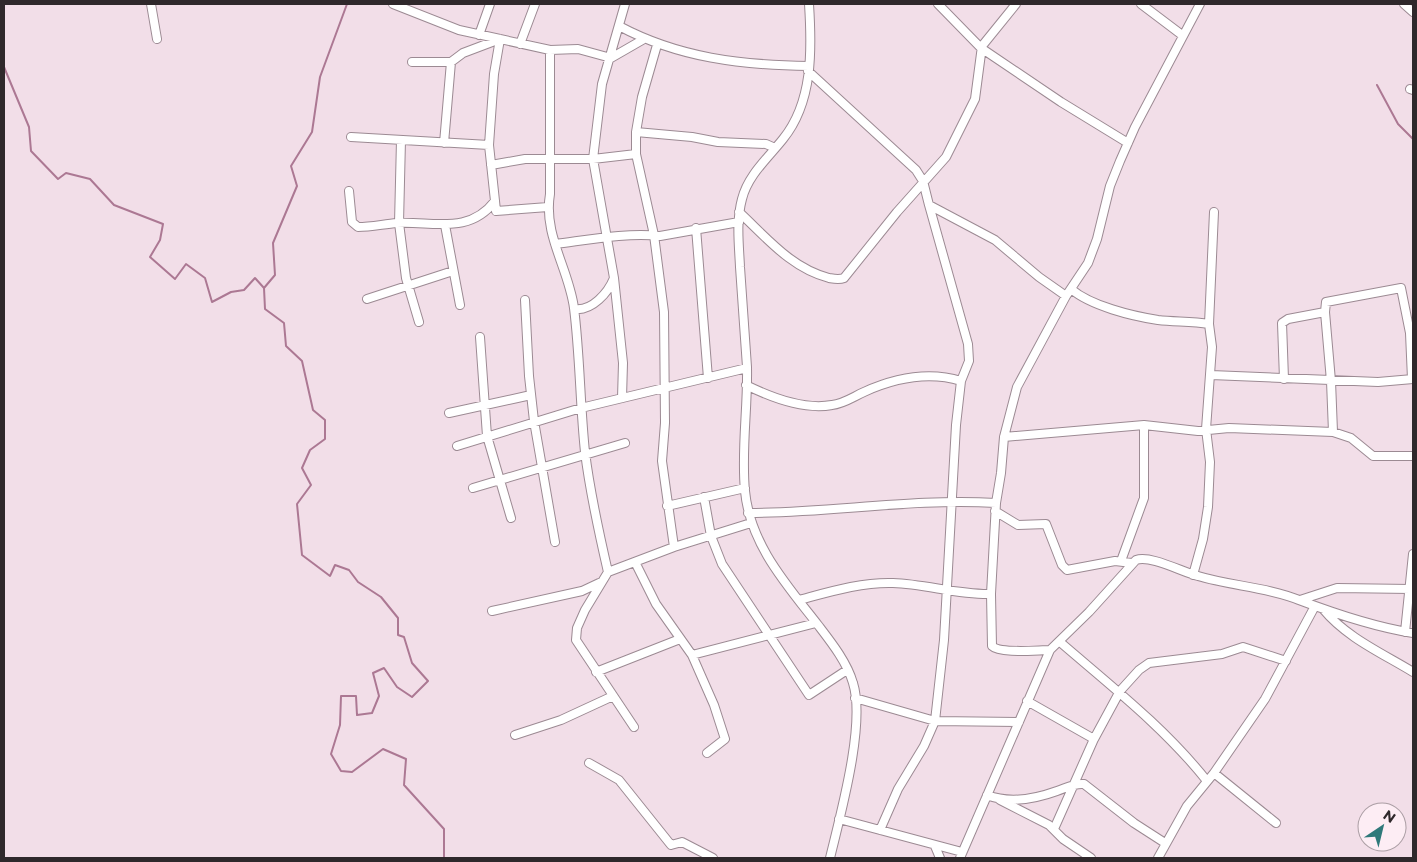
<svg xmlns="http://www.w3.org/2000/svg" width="1417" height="862" viewBox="0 0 1417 862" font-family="Montserrat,sans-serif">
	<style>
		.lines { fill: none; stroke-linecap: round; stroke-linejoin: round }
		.stream { stroke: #ac7893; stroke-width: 2 }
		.minor-casing { stroke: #9c8a93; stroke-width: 10 }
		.minor { stroke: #fff; stroke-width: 8 }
	</style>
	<rect width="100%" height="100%" fill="#f2dee8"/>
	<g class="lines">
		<path class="stream" d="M4,67L29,127L31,151L58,179L66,173L90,179L114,205L163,224L160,240L150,257L175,279L186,264L205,278L212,302L231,292L244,290L255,278L264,288L265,309L284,323L286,346L302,361L313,410L325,420V439L310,450L302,468L311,485L297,504L302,555L330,576L335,565L349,570L358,582L381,597L398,618V635L404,637L412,663L428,681L412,697L397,687L384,668L373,673L379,696L372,713L357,715L356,696H341L340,725L331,754L341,771L352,772L383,749L406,759L404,785L444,829V858
			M1377,85L1398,124L1413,139
			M264,288L275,275L273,243L297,186L291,166L312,132L320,77L347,4"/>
		<defs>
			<path id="minor" d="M151,4L157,39
				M393,4L459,30L550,50L578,49L611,58L644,39
				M809,4C812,50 813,102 783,139C768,158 748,175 742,199C736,221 739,245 740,267C742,300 745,334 747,367C748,408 741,450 745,491C750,544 786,584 818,625C831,642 847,662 853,683C866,724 840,816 830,858
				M938,4L981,48L1061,102L1128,143
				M1141,4L1182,35
				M1404,4L1413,12
				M619,26C679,58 741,65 809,66
				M479,35L490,4
				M520,44L535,4
				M657,45L642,97L636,132V154L654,235L664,312L665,423L662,461L674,547
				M550,50V194C543,235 569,269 574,308C580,356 580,404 585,452C590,493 599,533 608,572
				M412,62H451L463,53L500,39L494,74L489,145L495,201
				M808,71L916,170L923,181L929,205L995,240L1039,277L1066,296
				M1410,89L1413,90
				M636,132L692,137L718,142L766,144L775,148
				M351,137L489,145
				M401,140L399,223L406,278L419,322
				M444,143L451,62
				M491,165L525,159H593L636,154
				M349,191L352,222L358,227C371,227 384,224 397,223C433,221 469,235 495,201L496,211L548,207
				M739,212C767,238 791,268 829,278C835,279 839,280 844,278L897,212L946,157L975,99L982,46L1016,4
				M445,225L460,305
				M696,228L708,378
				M555,244C587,240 628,232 660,236L739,222
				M614,278L623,363L622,398
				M1071,289C1091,306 1132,316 1158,320C1175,322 1192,321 1209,324L1212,347L1206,429L1210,462L1208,507L1203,539L1193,575
				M367,299L453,271
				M525,300L529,376L534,421L555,542
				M575,309C592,311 608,293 614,278L593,159L602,84L625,4
				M1209,324L1214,212
				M480,337L487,436L511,518
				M1211,375L1378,382L1413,379
				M1284,379L1282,323L1288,319L1325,312
				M746,385C770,397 804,410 832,405C843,404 853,397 864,392C895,378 928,371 961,381
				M449,413L531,395
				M1333,432L1351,438L1373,456H1413
				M1004,437L1144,425L1198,431L1229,428L1333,432L1331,381L1325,312L1326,302L1401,288L1410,333L1412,379
				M457,446L581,408L747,368
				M473,488L625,443
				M704,497L711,536L722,564L809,695L847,670
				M667,506L745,488
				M995,511L1018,525L1046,524L1062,565L1067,570L1115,561L1132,563
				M748,513C831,513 913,498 996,503
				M1121,561L1144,498V425
				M635,562L656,604L692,655L714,705L725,739L707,753
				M799,600C829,592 861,582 893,583C926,584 958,595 991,594
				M1300,600L1337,588L1411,589L1413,586
				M1323,609C1347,638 1382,653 1413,672
				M492,611L582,591L599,583
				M1405,632L1413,554
				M1060,642C1111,686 1165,728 1207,781
				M1050,650C1037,650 1000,654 992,646L991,594L996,503L1001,473L1004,437L1017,387L1066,296L1088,263L1097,239L1110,186L1120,161L1135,127L1200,4
				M692,655L816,623
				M596,672L680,639
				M855,698L935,721L1019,722
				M1027,701L1094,739
				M634,727L576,640L577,628L585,610L608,572L674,547L751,523
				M515,735L561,720L613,696
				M589,763L619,780L671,845L682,842L713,858
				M1214,773L1276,823
				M987,795C1010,804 1035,799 1057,791C1066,788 1074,783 1084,784L1134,823L1165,843
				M1000,800L1049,825L1063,839L1091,858
				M839,819L962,852
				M1054,829L1094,739L1120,691L1139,670L1149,663L1222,654L1243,647L1286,661
				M880,830L898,789L924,746L935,721L944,640L956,425L961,381L969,361L968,344L929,205
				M935,846L940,858
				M960,858L1050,650L1089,612L1136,560C1151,555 1182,572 1198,576C1231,586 1267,587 1299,600C1336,614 1374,627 1413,633
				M1158,858L1187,806L1214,773L1265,699L1315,606"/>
		</defs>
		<use href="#minor" class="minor-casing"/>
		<use href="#minor" class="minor"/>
	</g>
	<rect width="1417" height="862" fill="none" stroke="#2f282b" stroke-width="10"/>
	<g transform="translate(1382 827) rotate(35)"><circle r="24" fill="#fdedf4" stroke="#ab9ea4"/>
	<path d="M0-4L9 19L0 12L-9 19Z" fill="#2f797a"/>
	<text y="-8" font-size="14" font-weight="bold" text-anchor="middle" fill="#2f282b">N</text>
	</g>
</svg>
